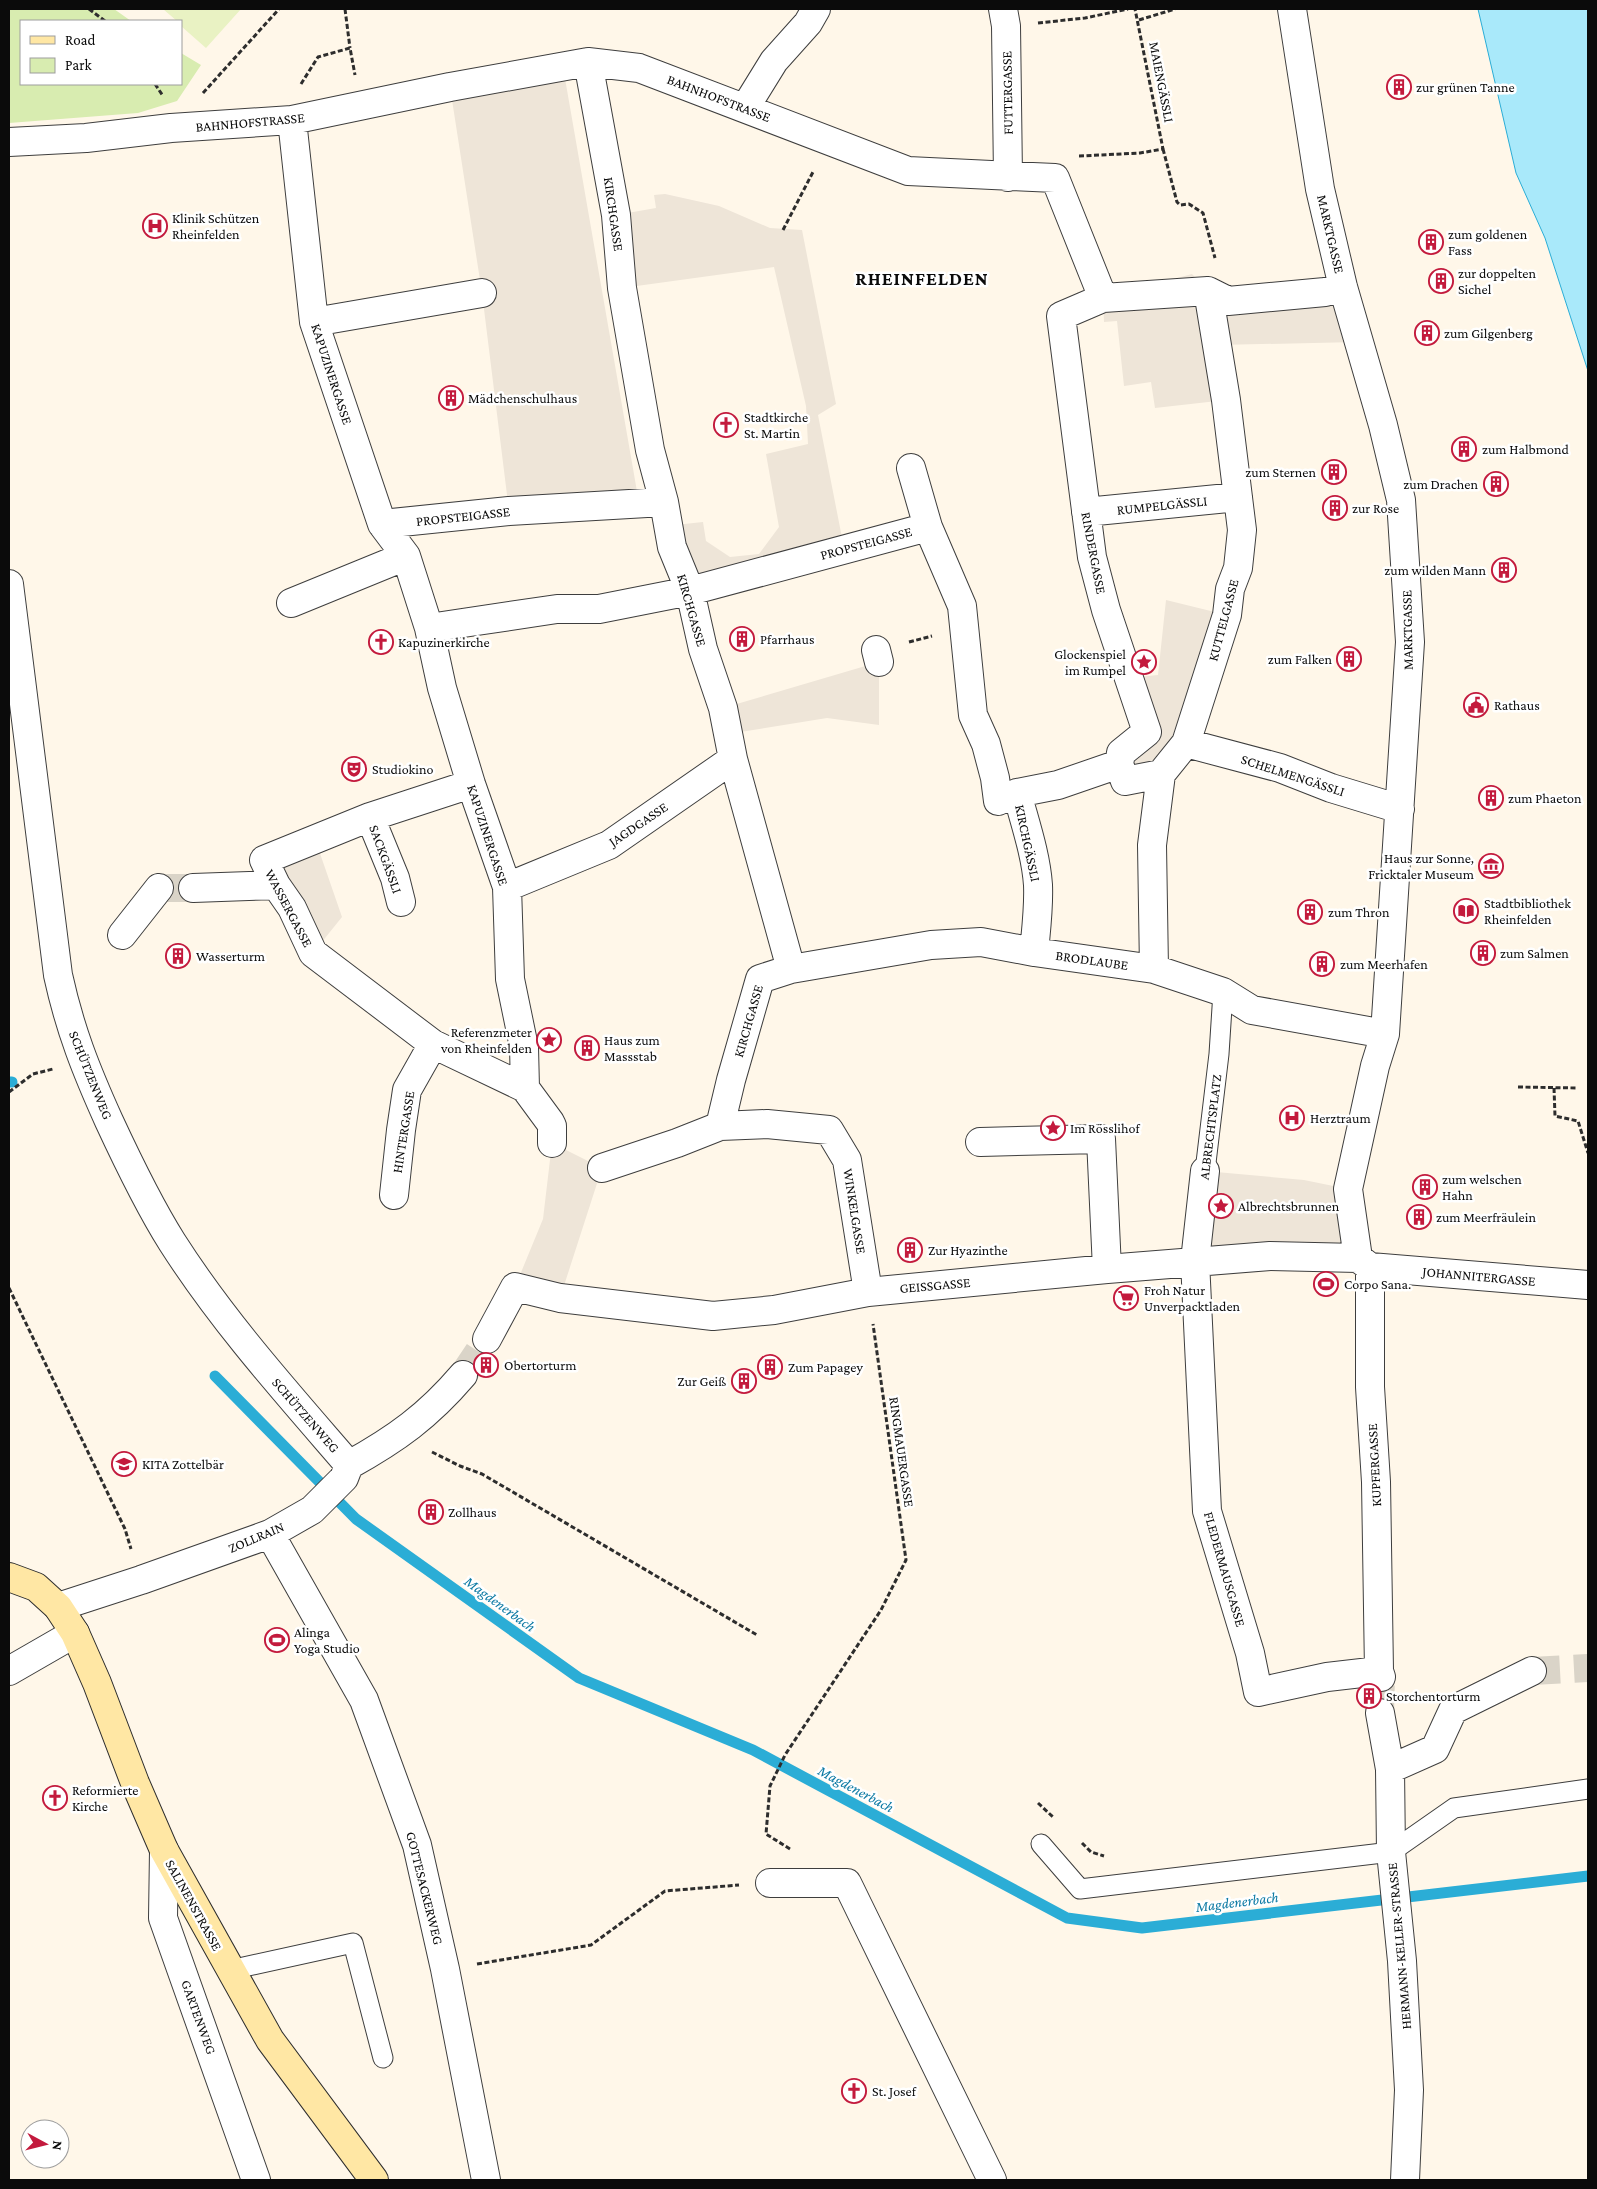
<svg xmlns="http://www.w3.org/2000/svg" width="1597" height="2189" viewBox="0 0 1597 2189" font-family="'Crimson Pro',serif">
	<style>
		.green { fill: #d8ecb0 }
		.pitch { fill: #e9f2c3 }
		.plaza { fill: #eee5d8 }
		.water { fill: #a9e9fa; stroke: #2badd6 }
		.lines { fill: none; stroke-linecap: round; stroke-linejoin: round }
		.stream { stroke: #2badd6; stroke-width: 11 }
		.street-tunnel { stroke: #dad4c8; stroke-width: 28; stroke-dasharray: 28 14; stroke-linecap: butt }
		.lane-casing { stroke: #3e3e3e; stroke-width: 21 }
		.street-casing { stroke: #3e3e3e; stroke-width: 30 }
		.secondary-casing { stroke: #2d2d2d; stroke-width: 30 }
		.path { stroke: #2d2d2d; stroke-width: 3; stroke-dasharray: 5 2.5; stroke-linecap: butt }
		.lane { stroke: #fff; stroke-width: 19 }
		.street { stroke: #fff; stroke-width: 28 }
		.secondary { stroke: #ffe7a4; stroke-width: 28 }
		.labels { text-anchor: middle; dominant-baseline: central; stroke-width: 5; stroke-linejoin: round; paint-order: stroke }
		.street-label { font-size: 14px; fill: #0b0b0b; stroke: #fff }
		.poi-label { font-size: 14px; fill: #0b0b0b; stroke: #fff; text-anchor: start }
		.water-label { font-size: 15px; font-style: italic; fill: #0d7aa4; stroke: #fff }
		.district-label { font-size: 19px; font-weight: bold; letter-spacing: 1px; fill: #0b0b0b; stroke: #fff }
	</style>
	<rect width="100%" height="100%" fill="#fff7e9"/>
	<path class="green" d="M9,9H114L131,21H21V84H181V53L201,65L177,101L138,113L9,123Z"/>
	<path class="pitch" d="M163,9H241L206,48L181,26V21H177Z"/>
	<path class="plaza" d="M563,67L639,503L509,511L482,293L450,87Z
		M665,194L719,206L770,228L802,230L836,404L818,415L844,548L690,591L675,525L703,522L706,541L730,557L759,554L779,527L766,454L808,444L806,406L774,267L622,288L616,215L656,208L654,195Z
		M1192,274L1208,291L1343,287L1357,342L1218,345L1226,400L1155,408L1151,382L1124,386L1117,321L1104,322L1103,298Z
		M1166,600L1227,615L1186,743L1125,781L1121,753L1147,732L1128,678L1158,675Z
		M879,662V725L827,718L728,734L723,708Z
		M315,839L342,917L313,953L264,860Z
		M552,1143L602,1168L560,1298L515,1287L543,1219Z
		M1205,1171L1304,1180L1348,1189L1358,1258L1195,1261Z"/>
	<path class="water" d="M1478,9H1588V371L1545,238L1516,173Z"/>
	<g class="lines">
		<path class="stream" d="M9,1082H12
			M215,1376L356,1519L579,1678L753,1750L1067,1918L1142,1928L1588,1876"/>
		<path class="street-tunnel" d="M159,888H193
			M463,1375L487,1339
			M1532,1671L1588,1668
			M1380,1713L1381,1677"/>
		<defs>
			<path id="lane" d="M1205,1171L1219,1054L1223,992
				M1041,1844L1080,1889L1391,1852L1454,1808L1588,1789
				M230,1970L353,1943L383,2058"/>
			<path id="street" d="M1003,9L1006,26L1008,177
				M1292,9L1320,189L1343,287L1383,425L1401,500L1410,642L1385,1034L1375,1066L1348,1189L1358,1258
				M588,62L616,215L622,288L650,450L664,502L672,547L690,591L703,649L723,708L733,759L791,969L760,979L731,1080L720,1126
				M745,108L774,61L808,23L816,9
				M292,120L314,322L382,524L406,556L429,628L442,688L471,784L507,887L510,979L524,1047L525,1088L550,1122L552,1126V1143
				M9,142L86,138L171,128L292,120L450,87L588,62L639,68L908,171L1055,178L1103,298L1208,291L1228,301L1325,292L1343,287
				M1103,298L1061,316L1092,557L1106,610L1147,732L1121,753L1119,764L1125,781L1161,774
				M314,322L482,293
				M911,468L928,527
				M1086,512L1238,497
				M382,524L509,511L664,502
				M9,584L58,975C70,1030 86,1070 109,1121C128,1162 148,1204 172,1242C223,1322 287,1393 349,1465
				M291,603L406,556
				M429,628L557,609H599L690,591L928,527L962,606L973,715L986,744L995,778L998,801L1017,793L1058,785L1119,764
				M876,650L879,662
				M1186,743L1280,768L1331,788L1400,809
				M471,784L370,817L264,860L276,885L292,908L313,953L433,1044L525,1088
				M1017,793C1025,823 1036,855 1038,885C1039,908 1036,930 1034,952
				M370,817L395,878L401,902
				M507,887L609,845L733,759
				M193,888L276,885
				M122,935L159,888
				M791,969L931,945L981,942L1034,952L1154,969L1223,992L1252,1010L1385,1034
				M1154,969L1152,845L1161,774L1186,743L1227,615L1230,589L1238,568L1242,530L1226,400L1208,291
				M980,1142L1101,1139L1107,1269
				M602,1168L677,1143L720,1126L767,1124L829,1130L847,1160L868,1292
				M1205,1171L1195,1261L1207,1511L1250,1653L1258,1692L1327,1677L1379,1671
				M394,1195L401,1130L407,1090L433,1044
				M1358,1258L1370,1267V1387L1376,1482L1379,1671L1381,1677
				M1370,1267L1588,1285
				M487,1339L515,1287L560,1298L713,1316L774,1310L868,1292L1107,1269L1270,1256L1358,1258
				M270,1534L364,1700L417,1845L445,1969L486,2180
				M58,1607L141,1580L270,1534L312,1510L344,1478L349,1465C396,1439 428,1416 463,1375
				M9,1671L75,1633
				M1380,1713L1390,1769L1391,1852L1402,1961L1409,2090L1405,2180
				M1390,1769L1435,1749L1453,1710L1532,1671
				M164,1850L163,1918L256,2180
				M770,1883H847L992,2180"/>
			<path id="secondary" d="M9,1577L36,1587L58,1607L75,1633L97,1683L135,1783L164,1850L270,2040L374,2180"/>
		</defs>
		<use href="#lane" class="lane-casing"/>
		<use href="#street" class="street-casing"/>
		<use href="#secondary" class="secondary-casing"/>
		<path class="path" d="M89,9L105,21
			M345,9L350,48
			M1139,20L1175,9
			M1038,23L1085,18L1128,9
			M155,84L163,96
			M301,84L318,57L350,48L355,75
			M203,93L279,9
			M1163,149L1177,202L1180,205L1189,204L1203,213L1215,258
			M1079,156L1140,153L1163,149L1135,9
			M783,230L814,170
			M909,642L932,636
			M1518,1087L1578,1088
			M1554,1088L1555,1116L1578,1121L1588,1153
			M9,1092L33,1074L53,1069
			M9,1288L125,1529L131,1549
			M432,1452L460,1466L482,1474L757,1635
			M1038,1803L1053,1817
			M1082,1843L1091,1852L1104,1856
			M790,1849L766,1834L770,1786L785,1755L881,1610L906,1560L873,1324
			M477,1964L591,1945L665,1891L739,1885"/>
		<use href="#lane" class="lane"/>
		<use href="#street" class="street"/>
		<use href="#secondary" class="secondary"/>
	</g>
	<defs>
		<symbol id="building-ring" viewBox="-11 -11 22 22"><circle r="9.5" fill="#fff" stroke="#c31a3d" stroke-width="1.5"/><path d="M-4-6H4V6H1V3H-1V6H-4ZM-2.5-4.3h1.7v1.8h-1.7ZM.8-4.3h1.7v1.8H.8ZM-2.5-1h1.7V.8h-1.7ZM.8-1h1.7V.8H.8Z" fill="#c31a3d"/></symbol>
		<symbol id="hospital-ring" viewBox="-11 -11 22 22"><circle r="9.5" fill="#fff" stroke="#c31a3d" stroke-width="1.5"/><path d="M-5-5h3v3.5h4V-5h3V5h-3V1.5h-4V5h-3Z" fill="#c31a3d"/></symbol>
		<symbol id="church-ring" viewBox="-11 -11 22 22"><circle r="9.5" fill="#fff" stroke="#c31a3d" stroke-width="1.5"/><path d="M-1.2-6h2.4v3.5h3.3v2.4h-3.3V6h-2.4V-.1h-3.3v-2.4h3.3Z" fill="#c31a3d"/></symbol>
		<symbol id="sight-ring" viewBox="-11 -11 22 22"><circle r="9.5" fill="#fff" stroke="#c31a3d" stroke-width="1.5"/><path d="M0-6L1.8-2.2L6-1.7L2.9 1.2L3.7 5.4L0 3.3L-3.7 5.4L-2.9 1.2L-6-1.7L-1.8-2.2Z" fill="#c31a3d"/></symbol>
		<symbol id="civic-ring" viewBox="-11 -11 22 22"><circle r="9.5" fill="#fff" stroke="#c31a3d" stroke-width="1.5"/><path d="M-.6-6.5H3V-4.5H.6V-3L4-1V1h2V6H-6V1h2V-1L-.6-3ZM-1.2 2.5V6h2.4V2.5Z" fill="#c31a3d"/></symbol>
		<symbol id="theatre-ring" viewBox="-11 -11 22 22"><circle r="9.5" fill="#fff" stroke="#c31a3d" stroke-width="1.5"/><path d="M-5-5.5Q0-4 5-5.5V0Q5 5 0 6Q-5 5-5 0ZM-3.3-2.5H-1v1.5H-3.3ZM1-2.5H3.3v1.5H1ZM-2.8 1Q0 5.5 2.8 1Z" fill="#c31a3d"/></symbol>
		<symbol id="museum-ring" viewBox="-11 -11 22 22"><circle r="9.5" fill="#fff" stroke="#c31a3d" stroke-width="1.5"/><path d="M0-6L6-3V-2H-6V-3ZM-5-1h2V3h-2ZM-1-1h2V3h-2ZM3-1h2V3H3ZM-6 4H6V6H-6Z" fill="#c31a3d"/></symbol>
		<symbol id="library-ring" viewBox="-11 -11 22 22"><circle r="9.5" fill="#fff" stroke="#c31a3d" stroke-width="1.5"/><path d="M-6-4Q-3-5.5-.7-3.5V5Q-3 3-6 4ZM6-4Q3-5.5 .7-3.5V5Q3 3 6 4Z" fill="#c31a3d"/></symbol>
		<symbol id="stadium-ring" viewBox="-11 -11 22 22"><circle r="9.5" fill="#fff" stroke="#c31a3d" stroke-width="1.5"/><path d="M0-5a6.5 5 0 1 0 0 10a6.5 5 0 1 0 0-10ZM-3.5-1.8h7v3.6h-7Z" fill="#c31a3d"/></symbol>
		<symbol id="supermarket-ring" viewBox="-11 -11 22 22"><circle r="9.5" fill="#fff" stroke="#c31a3d" stroke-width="1.5"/><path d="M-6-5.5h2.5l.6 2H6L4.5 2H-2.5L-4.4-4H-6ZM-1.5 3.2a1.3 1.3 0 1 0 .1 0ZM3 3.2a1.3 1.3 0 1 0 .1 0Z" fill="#c31a3d"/></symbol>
		<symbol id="school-ring" viewBox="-11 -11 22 22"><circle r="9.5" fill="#fff" stroke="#c31a3d" stroke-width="1.5"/><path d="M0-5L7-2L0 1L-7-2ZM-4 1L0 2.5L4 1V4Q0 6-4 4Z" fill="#c31a3d"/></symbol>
	</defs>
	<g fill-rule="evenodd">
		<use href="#building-ring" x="1385" y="73" width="28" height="28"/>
		<use href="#hospital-ring" x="141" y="212" width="28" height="28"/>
		<use href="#building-ring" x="1417" y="228" width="28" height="28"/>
		<use href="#building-ring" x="1427" y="267" width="28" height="28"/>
		<use href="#building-ring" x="1413" y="319" width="28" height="28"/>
		<use href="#building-ring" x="437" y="384" width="28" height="28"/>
		<use href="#church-ring" x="712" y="411" width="28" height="28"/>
		<use href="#building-ring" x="1450" y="435" width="28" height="28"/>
		<use href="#building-ring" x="1320" y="458" width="28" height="28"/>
		<use href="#building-ring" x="1482" y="470" width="28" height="28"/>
		<use href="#building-ring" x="1321" y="494" width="28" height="28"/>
		<use href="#building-ring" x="1490" y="556" width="28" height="28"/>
		<use href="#building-ring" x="728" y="625" width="28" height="28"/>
		<use href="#church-ring" x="367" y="628" width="28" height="28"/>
		<use href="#building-ring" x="1335" y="645" width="28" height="28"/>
		<use href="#sight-ring" x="1130" y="648" width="28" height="28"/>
		<use href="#civic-ring" x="1462" y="691" width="28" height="28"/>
		<use href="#theatre-ring" x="340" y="755" width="28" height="28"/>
		<use href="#building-ring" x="1477" y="784" width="28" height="28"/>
		<use href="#museum-ring" x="1477" y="852" width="28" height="28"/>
		<use href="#library-ring" x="1452" y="897" width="28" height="28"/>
		<use href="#building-ring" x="1296" y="898" width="28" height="28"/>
		<use href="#building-ring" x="1469" y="939" width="28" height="28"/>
		<use href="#building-ring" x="164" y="942" width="28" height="28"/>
		<use href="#building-ring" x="1308" y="950" width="28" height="28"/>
		<use href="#sight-ring" x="535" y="1026" width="28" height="28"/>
		<use href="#building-ring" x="573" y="1034" width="28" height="28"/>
		<use href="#hospital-ring" x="1278" y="1104" width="28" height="28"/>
		<use href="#sight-ring" x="1039" y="1114" width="28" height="28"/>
		<use href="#building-ring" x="1411" y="1173" width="28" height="28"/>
		<use href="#sight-ring" x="1207" y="1192" width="28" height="28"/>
		<use href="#building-ring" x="1405" y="1203" width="28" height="28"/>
		<use href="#building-ring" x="896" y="1236" width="28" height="28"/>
		<use href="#stadium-ring" x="1312" y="1270" width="28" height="28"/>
		<use href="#supermarket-ring" x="1112" y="1284" width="28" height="28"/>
		<use href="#building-ring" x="472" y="1351" width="28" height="28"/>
		<use href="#building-ring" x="756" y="1353" width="28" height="28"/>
		<use href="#building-ring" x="730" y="1367" width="28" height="28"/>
		<use href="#school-ring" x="110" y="1450" width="28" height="28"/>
		<use href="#building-ring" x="417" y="1498" width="28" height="28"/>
		<use href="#stadium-ring" x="263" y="1626" width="28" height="28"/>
		<use href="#building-ring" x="1355" y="1682" width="28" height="28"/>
		<use href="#church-ring" x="41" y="1784" width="28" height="28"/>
		<use href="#church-ring" x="840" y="2077" width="28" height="28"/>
	</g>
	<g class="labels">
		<g class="street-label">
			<text transform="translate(1162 82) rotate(79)">MAIENGÄSSLI</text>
			<text transform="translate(1007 93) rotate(-91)">FUTTERGASSE</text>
			<text transform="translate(719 98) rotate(21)">BAHNHOFSTRASSE</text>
			<text transform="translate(250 122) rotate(-5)">BAHNHOFSTRASSE</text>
			<text transform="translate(614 214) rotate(82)">KIRCHGASSE</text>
			<text transform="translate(1331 234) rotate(77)">MARKTGASSE</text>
			<text transform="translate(332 374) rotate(72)">KAPUZINERGASSE</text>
			<text transform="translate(1162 505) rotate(-6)">RUMPELGÄSSLI</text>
			<text transform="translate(463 516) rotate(-6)">PROPSTEIGASSE</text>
			<text transform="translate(866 543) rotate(-15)">PROPSTEIGASSE</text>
			<text transform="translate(1094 553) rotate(79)">RINDERGASSE</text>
			<text transform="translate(692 610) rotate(74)">KIRCHGASSE</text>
			<text transform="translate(1223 620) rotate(-75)">KUTTELGASSE</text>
			<text transform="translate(1407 630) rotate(-91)">MARKTGASSE</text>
			<text transform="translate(1293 775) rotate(18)">SCHELMENGÄSSLI</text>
			<text transform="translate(638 824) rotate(-34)">JAGDGASSE</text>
			<text transform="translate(488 835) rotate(72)">KAPUZINERGASSE</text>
			<text transform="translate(1028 843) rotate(78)">KIRCHGÄSSLI</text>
			<text transform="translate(386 859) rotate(70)">SACKGÄSSLI</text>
			<text transform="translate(289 908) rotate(62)">WASSERGASSE</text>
			<text transform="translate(1092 960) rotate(8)">BRODLAUBE</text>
			<text transform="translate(748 1021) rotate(-74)">KIRCHGASSE</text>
			<text transform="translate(91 1075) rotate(68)">SCHÜTZENWEG</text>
			<text transform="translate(1210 1127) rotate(-83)">ALBRECHTSPLATZ</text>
			<text transform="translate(403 1132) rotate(-81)">HINTERGASSE</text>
			<text transform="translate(855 1211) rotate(81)">WINKELGASSE</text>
			<text transform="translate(1479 1276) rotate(5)">JOHANNITERGASSE</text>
			<text transform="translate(935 1285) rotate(-5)">GEISSGASSE</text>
			<text transform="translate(306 1415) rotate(49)">SCHÜTZENWEG</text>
			<text transform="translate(902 1452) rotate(82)">RINGMAUERGASSE</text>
			<text transform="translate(1374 1465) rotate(-93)">KUPFERGASSE</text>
			<text transform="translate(256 1537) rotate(-23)">ZOLLRAIN</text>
			<text transform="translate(1225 1569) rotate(74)">FLEDERMAUSGASSE</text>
			<text transform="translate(425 1888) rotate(76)">GOTTESACKERWEG</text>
			<text transform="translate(194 1905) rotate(61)">SALINENSTRASSE</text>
			<text transform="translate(1399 1946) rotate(-95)">HERMANN-KELLER-STRASSE</text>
			<text transform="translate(199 2017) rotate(70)">GARTENWEG</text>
		</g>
		<g class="poi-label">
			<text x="1416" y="87">zur grünen Tanne</text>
			<text x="172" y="218">Klinik Schützen<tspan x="172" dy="16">Rheinfelden</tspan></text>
			<text x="1448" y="234">zum goldenen<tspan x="1448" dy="16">Fass</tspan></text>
			<text x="1458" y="273">zur doppelten<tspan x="1458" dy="16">Sichel</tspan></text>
			<text x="1444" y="333">zum Gilgenberg</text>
			<text x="468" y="398">Mädchenschulhaus</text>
			<text x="744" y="417">Stadtkirche<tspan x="744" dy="16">St. Martin</tspan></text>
			<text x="1482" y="449">zum Halbmond</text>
			<text x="1316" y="472" text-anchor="end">zum Sternen</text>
			<text x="1478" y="484" text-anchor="end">zum Drachen</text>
			<text x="1352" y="508">zur Rose</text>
			<text x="1486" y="570" text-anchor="end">zum wilden Mann</text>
			<text x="760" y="639">Pfarrhaus</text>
			<text x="398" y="642">Kapuzinerkirche</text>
			<text x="1126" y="654" text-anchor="end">Glockenspiel<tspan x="1126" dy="16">im Rumpel</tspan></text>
			<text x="1332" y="659" text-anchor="end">zum Falken</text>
			<text x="1494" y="705">Rathaus</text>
			<text x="372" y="769">Studiokino</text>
			<text x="1508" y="798">zum Phaeton</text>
			<text x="1474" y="858" text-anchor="end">Haus zur Sonne,<tspan x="1474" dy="16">Fricktaler Museum</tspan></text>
			<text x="1484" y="903">Stadtbibliothek<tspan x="1484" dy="16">Rheinfelden</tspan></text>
			<text x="1328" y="912">zum Thron</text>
			<text x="1500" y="953">zum Salmen</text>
			<text x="196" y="956">Wasserturm</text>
			<text x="1340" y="964">zum Meerhafen</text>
			<text x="532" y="1032" text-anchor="end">Referenzmeter<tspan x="532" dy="16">von Rheinfelden</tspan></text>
			<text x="604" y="1040">Haus zum<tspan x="604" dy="16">Massstab</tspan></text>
			<text x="1310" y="1118">Herztraum</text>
			<text x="1070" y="1128">Im Rösslihof</text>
			<text x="1442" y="1179">zum welschen<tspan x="1442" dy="16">Hahn</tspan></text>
			<text x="1238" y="1206">Albrechtsbrunnen</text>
			<text x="1436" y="1217">zum Meerfräulein</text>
			<text x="928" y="1250">Zur Hyazinthe</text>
			<text x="1344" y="1284">Corpo Sana.</text>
			<text x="1144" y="1290">Froh Natur<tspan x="1144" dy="16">Unverpacktladen</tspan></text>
			<text x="504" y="1365">Obertorturm</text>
			<text x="788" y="1367">Zum Papagey</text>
			<text x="726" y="1381" text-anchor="end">Zur Geiß</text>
			<text x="142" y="1464">KITA Zottelbär</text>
			<text x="448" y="1512">Zollhaus</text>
			<text x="294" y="1632">Alinga<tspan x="294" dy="16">Yoga Studio</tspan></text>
			<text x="1386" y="1696">Storchentorturm</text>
			<text x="72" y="1790">Reformierte<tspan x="72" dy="16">Kirche</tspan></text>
			<text x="872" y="2091">St. Josef</text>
		</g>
		<g class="water-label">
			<text transform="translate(500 1604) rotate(36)">Magdenerbach</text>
			<text transform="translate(856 1789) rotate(28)">Magdenerbach</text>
			<text transform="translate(1237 1902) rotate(-7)">Magdenerbach</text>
		</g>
		<g class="district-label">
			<text x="922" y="278">RHEINFELDEN</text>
		</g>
	</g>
	<rect width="1597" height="2189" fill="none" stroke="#0b0b0b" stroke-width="20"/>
	<rect x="20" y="20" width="162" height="65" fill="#ffffff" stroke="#9d9d9d"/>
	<rect x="30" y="36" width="25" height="8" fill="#ffe7a4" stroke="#9d9d9d"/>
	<text x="65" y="45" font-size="15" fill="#0b0b0b">Road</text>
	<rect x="30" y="58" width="25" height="15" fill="#d8ecb0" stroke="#9d9d9d"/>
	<text x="65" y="70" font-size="15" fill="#0b0b0b">Park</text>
	<g transform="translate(45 2144) rotate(97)"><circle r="24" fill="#ffffff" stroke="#9d9d9d"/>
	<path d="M0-4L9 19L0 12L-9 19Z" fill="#c31a3d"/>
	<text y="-8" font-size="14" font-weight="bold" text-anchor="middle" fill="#0b0b0b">N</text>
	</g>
</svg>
